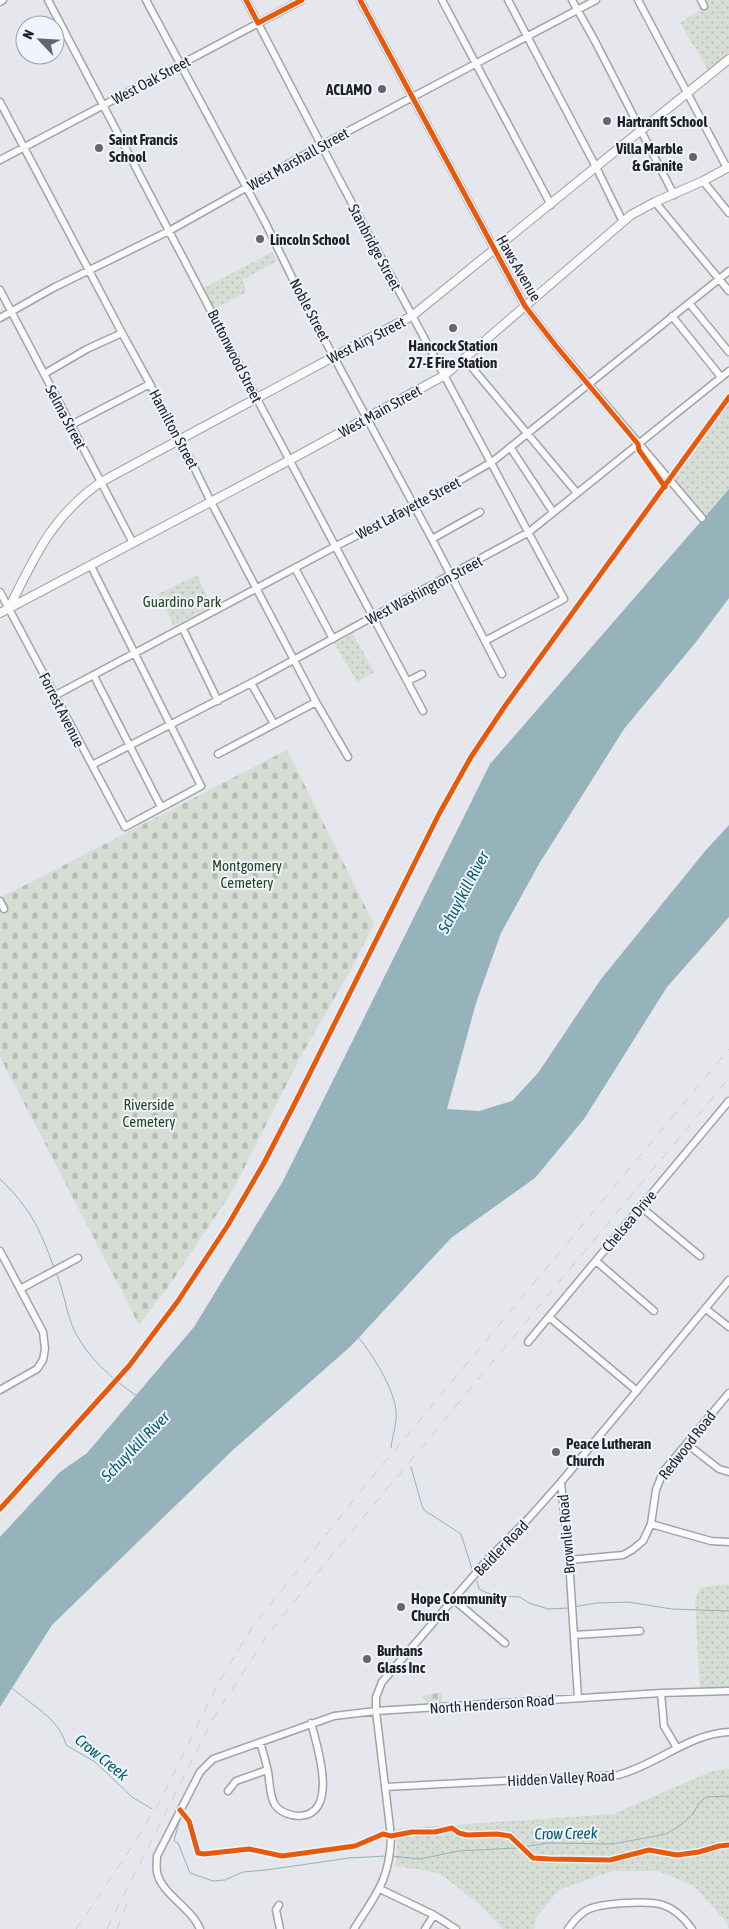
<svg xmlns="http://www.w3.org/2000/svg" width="729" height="1929" viewBox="0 0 729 1929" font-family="'Asap Condensed',sans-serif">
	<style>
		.cemetery { fill: url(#cemetery-stones) }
		.park { fill: url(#park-dots) }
		.water { fill: #96b2bb }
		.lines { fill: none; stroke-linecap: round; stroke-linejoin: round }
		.stream { stroke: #96b2bb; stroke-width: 1 }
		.minor-casing { stroke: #a2a3a7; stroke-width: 9 }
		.major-casing { stroke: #a2a3a7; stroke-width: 10 }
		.minor { stroke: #fbfbfc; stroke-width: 6 }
		.major { stroke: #fbfbfc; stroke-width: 8 }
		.rail { stroke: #cccccd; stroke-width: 1; stroke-dasharray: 9 9; stroke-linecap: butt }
		.cycleway-casing { stroke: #eff4fe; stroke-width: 8 }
		.cycleway { stroke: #e8590c; stroke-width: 5 }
		.poi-dot { fill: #65666a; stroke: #eff4fe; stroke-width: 2 }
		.labels { text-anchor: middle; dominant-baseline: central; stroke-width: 4; stroke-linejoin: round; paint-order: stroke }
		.street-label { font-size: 15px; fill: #1f2124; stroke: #eff4fe }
		.poi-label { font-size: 15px; font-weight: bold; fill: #1f2124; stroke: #eff4fe; text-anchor: start }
		.park-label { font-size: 15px; fill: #27471d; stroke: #eff4fe }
		.water-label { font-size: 16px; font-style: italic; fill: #025b6b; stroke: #eff4fe }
	</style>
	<defs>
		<pattern id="cemetery-stones" width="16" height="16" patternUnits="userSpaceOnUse" patternTransform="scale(1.25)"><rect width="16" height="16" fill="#d5ddd5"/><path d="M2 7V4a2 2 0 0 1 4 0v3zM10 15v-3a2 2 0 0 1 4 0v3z" fill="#b6bdb7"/></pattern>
		<pattern id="park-dots" width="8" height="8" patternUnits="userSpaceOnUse" patternTransform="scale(1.25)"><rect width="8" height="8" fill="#d5ddd5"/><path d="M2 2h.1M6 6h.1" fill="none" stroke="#b6bdb7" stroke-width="1.8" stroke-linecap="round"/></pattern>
	</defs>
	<rect width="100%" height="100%" fill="#e6e7ec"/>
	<path class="cemetery" d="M287,750L374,924L349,973L302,1054L233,1190L169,1286L139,1325L0,1057V898Z
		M443,1692L442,1702L427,1703L421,1696Z"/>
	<path class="park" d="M700,0H729V53L708,70L680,23L704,7Z
		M272,252L277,261L242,280L247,292L214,309L204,288Z
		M729,403V489L704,517L675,479Z
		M197,575L212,606L174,626L158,594Z
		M353,634L374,672L357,682L335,644Z
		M712,1585H729V1690L700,1692L695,1600L700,1588L709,1587Z
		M729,1769V1929L727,1923L695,1887L659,1871H613L559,1890L536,1918L534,1929H503L478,1903L439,1873L395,1866L397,1849L396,1829L613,1814L712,1771Z"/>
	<path class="water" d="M729,489V598L696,642L624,729L539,864L501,933L476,1003L447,1109L479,1111L512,1101L538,1073L601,979L706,850L729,825V917L667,987L584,1119L535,1178L451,1238L351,1346L234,1449L52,1625L0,1707V1537L60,1472L87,1453L194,1327L283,1181L490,764Z"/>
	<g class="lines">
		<path class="stream" d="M0,1179C31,1209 40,1229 54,1268
			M56,1272C64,1291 66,1313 75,1332C89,1359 112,1379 137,1396
			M358,1337C372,1353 396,1392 396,1413C397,1424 392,1437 391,1448
			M411,1467L422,1506L424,1510L461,1534L472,1569
			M477,1581L479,1589L487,1593L499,1596L520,1597L529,1603L548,1609L570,1608
			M573,1607L596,1603L628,1602L672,1609L729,1611
			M12,1688C31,1705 60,1719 66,1745L95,1762L132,1797L152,1809
			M179,1822L174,1841L178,1843L190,1873L213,1881L225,1880L243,1872L266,1870L349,1858L387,1856
			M391,1856L420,1859L458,1851L517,1848L547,1843L613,1844L666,1834L682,1824L693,1814L699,1803L706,1797L729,1796"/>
		<defs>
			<path id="minor" d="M48,0L257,399L423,711
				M146,0L265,222L302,298L432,539L502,674
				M246,0L339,179L564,599L485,641
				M360,0L525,306L556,346L702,518
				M442,0L551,205
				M508,0L596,167L623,222
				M572,0L596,43L674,195
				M638,0L727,168
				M701,0L704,6
				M0,2L3,0
				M0,102L122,333L150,384L178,440L192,463L211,502L316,702L348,757
				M0,160L302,0
				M703,181L729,213
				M655,202L729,291
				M0,290L133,543
				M689,303L729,352
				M672,316L721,377
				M0,318L53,288L169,231L322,145L596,0
				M464,358L577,493
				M44,374L87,349L122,333
				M71,425L150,384
				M510,447L553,512
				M432,539L480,512
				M295,568L333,639
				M0,592L125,827L201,786L91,566
				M183,629L218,701
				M94,676L161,807
				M408,681L422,674
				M251,683L274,724
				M54,696L336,546L413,507L492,462L729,271
				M218,754L316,702
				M92,765L251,683L529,532L729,371
				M0,901L4,909
				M641,1207L700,1256
				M0,1251L43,1332L45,1349L43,1360L37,1369L0,1390
				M596,1261L654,1311
				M20,1289L78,1258
				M706,1309L729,1327
				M549,1317L637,1391
				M528,1342L729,1101
				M687,1444L719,1469L729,1472
				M651,1524L711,1541L729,1542
				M569,1560L623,1555L632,1550L643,1541L651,1524L656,1490L663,1472L729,1393
				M453,1599L505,1643
				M574,1635L640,1631
				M661,1693L664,1726L677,1748
				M578,1698L569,1560L561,1482L729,1280
				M260,1742C263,1752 266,1762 268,1772C270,1782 269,1795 275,1805C280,1812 291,1816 299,1816C340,1815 317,1745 311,1723
				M385,1787L618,1775C657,1765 688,1734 729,1732
				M228,1791L236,1781L267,1770
				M380,1889L434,1915L456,1929
				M279,1905L276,1910L280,1929
				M200,1929C191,1907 161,1894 157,1872C156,1867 157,1861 157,1856L200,1772L213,1759L334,1716L376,1711L661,1693L729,1691
				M354,1929C376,1894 390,1880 391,1836L376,1711V1697L382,1682L488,1559L529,1518L561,1482
				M425,1929L434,1915
				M568,1929C573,1922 579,1914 587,1910C600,1903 648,1900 663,1905C675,1909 685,1919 692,1929"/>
			<path id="major" d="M9,608C35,556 52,516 101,482L335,356L412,316L729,59
				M0,613L290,460L445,375L631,215L655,202L703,181L729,167"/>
		</defs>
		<use href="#minor" class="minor-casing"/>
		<use href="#major" class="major-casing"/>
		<use href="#minor" class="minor"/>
		<use href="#major" class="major"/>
		<path class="rail" d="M76,1929L124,1859L160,1801L220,1680L253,1626L364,1487L729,1049
			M107,1929L214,1717L267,1636L317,1573L729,1078
			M117,1929L130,1897"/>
		<defs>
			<path id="cycleway" d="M246,0L258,23L302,0
				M360,0L525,306L556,346L638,444L639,450L665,487
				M0,1509L129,1366L178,1301L228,1225L264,1163L296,1101L439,814L471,757L505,706L729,397
				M180,1810L189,1821L198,1853L204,1854L249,1849L282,1856L355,1846L383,1834L391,1836L412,1832H435L452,1828L459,1833L467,1835L497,1834L510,1836L533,1858L549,1859L610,1860L649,1850L677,1855L699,1852L719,1846L729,1845"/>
		</defs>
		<use href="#cycleway" class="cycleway-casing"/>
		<use href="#cycleway" class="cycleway"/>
	</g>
	<g class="poi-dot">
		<circle cx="382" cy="89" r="5"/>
		<circle cx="607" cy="121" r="5"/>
		<circle cx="99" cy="148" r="5"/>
		<circle cx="693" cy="157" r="5"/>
		<circle cx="260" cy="239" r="5"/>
		<circle cx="453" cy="328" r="5"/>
		<circle cx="556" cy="1452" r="5"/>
		<circle cx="401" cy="1607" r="5"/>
		<circle cx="367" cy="1659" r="5"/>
	</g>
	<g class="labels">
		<g class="street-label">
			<text transform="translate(151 80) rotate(-28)">West Oak Street</text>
			<text transform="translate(298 159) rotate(-29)">West Marshall Street</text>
			<text transform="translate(375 247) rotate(62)">Stanbridge Street</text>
			<text transform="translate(519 268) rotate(60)">Haws Avenue</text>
			<text transform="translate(310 310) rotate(62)">Noble Street</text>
			<text transform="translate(366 340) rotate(-27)">West Airy Street</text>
			<text transform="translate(235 356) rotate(63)">Buttonwood Street</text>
			<text transform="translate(380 411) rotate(-29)">West Main Street</text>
			<text transform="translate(66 417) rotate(62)">Selma Street</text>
			<text transform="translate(174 429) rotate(62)">Hamilton Street</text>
			<text transform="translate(408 508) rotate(-28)">West Lafayette Street</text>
			<text transform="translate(424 590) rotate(-28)">West Washington Street</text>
			<text transform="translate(62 710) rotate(63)">Forrest Avenue</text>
			<text transform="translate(629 1221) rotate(-50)">Chelsea Drive</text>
			<text transform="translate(687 1445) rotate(-52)">Redwood Road</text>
			<text transform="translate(566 1534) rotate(-95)">Brownlie Road</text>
			<text transform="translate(501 1548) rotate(-46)">Beidler Road</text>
			<text transform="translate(492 1704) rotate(-4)">North Henderson Road</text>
			<text transform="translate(561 1778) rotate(-3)">Hidden Valley Road</text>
		</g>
		<g class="poi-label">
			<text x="372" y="89" text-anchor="end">ACLAMO</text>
			<text x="617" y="121">Hartranft School</text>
			<text x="109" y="139">Saint Francis<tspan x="109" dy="17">School</tspan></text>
			<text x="683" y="148" text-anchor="end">Villa Marble<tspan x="683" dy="17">&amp; Granite</tspan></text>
			<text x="270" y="239">Lincoln School</text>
			<text x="453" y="345" text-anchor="middle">Hancock Station<tspan x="453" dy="17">27-E Fire Station</tspan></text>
			<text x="566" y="1443">Peace Lutheran<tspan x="566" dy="17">Church</tspan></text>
			<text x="411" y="1598">Hope Community<tspan x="411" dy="17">Church</tspan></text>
			<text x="377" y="1650">Burhans<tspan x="377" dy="17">Glass Inc</tspan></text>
		</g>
		<g class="park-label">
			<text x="182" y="601">Guardino Park</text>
			<text x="247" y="865">Montgomery<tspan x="247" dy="17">Cemetery</tspan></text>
			<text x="149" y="1104">Riverside<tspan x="149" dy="17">Cemetery</tspan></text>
		</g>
		<g class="water-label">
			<text transform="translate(463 892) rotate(-62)">Schuylkill River</text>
			<text transform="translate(135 1446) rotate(-46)">Schuylkill River</text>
			<text transform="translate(102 1757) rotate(39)">Crow Creek</text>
			<text transform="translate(566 1833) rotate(-1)">Crow Creek</text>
		</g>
	</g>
	<g transform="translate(40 40) rotate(295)"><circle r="24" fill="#eff4fe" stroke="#9ca0a7"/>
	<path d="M0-4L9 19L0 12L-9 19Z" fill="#65666a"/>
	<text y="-8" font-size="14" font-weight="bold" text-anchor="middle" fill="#1f2124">N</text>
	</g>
</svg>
